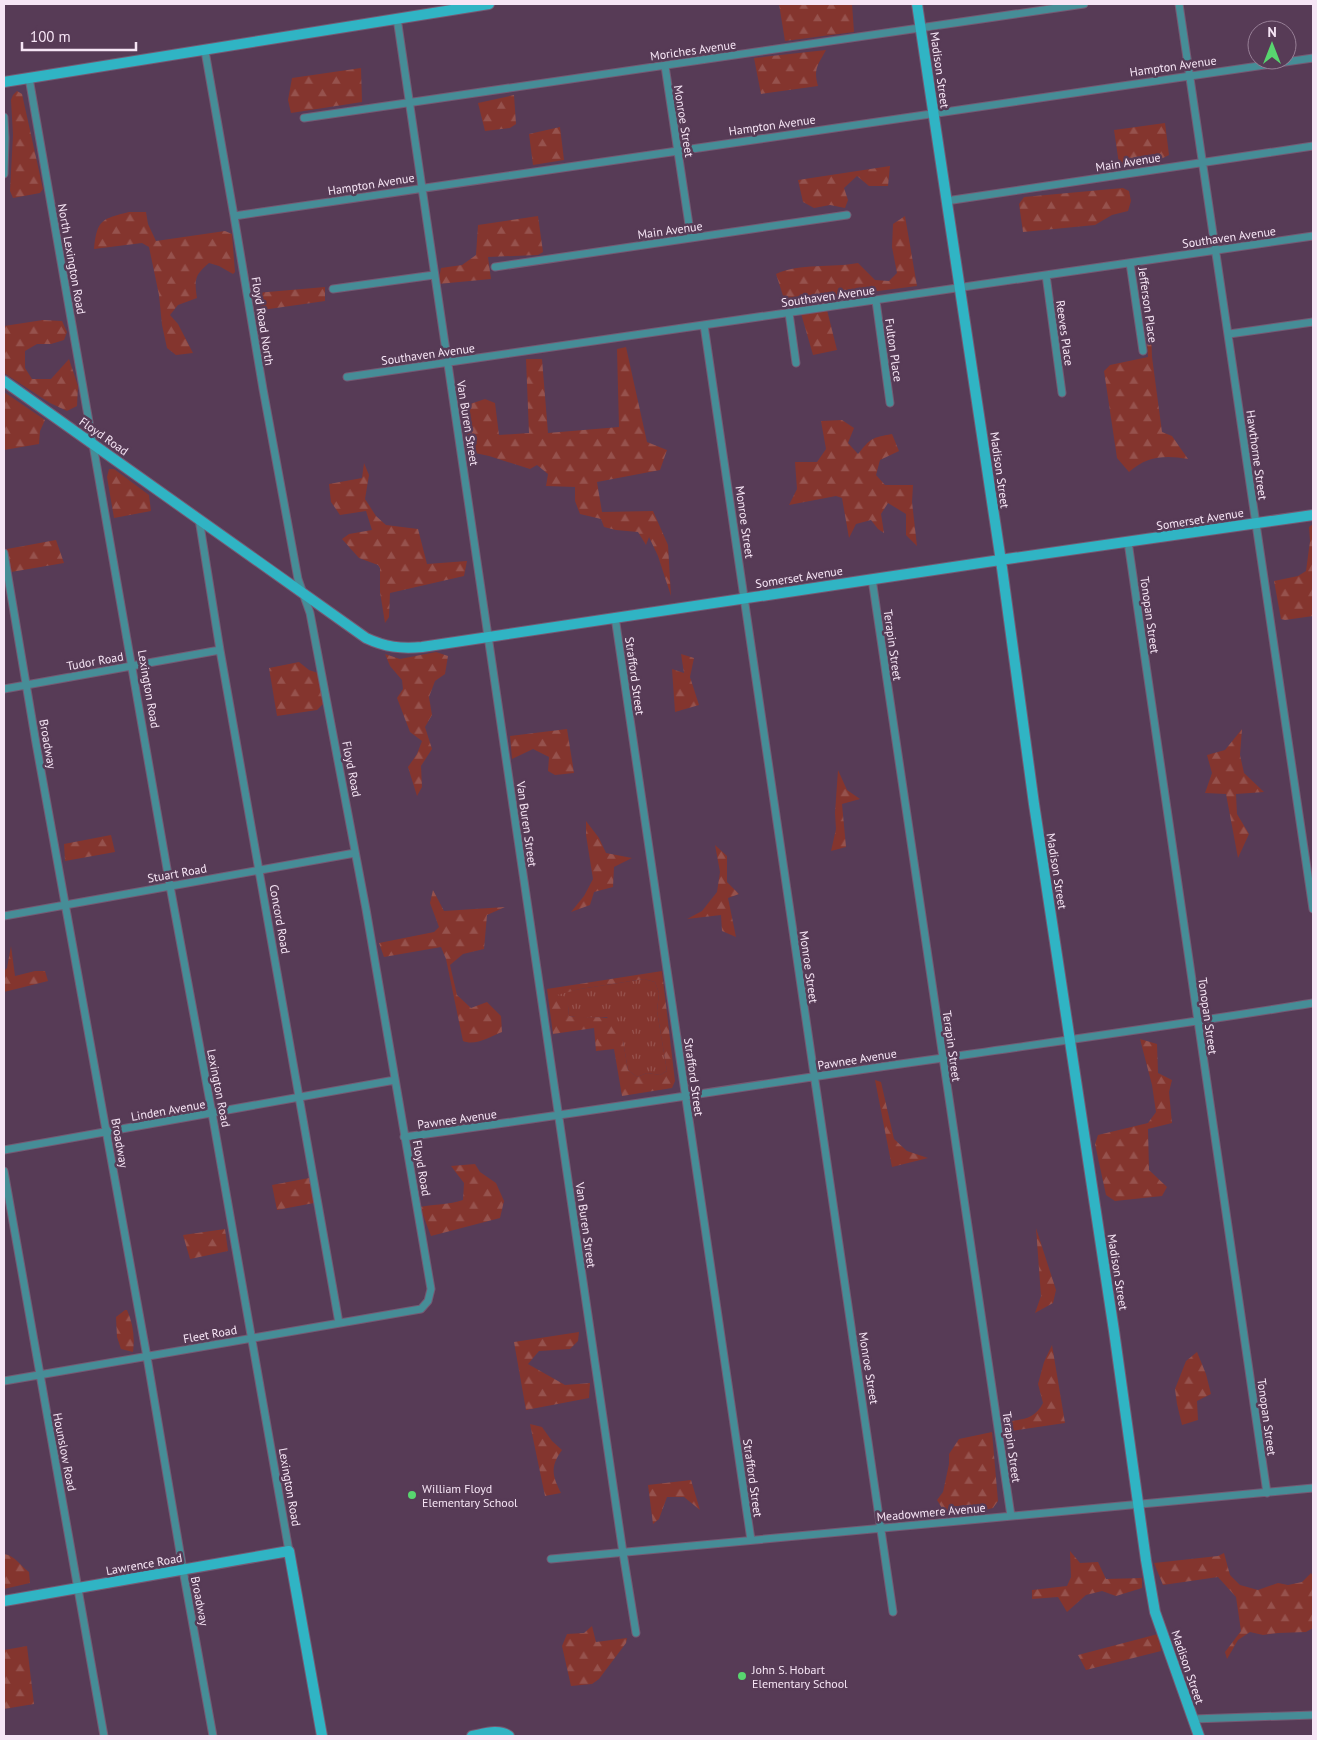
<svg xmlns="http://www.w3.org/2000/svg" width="1317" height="1740" viewBox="0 0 1317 1740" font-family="'PT Sans',sans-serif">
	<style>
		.grass { fill: url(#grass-tufts) }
		.forest { fill: url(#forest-firs); fill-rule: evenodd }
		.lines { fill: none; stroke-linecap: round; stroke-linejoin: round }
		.street-casing { stroke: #745a73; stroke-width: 9 }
		.secondary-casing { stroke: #745a73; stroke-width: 12 }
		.street { stroke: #468d97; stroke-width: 7 }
		.secondary { stroke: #30b4c4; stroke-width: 10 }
		.poi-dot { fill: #58d56f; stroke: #573b56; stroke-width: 2 }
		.labels { text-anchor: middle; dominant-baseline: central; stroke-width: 5; stroke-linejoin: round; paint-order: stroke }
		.street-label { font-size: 12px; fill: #f6e5f5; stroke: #573b56 }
		.poi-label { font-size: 12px; fill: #f6e5f5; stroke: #573b56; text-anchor: start }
	</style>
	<defs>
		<pattern id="grass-tufts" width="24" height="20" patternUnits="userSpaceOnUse" patternTransform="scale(1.25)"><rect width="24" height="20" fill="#84352e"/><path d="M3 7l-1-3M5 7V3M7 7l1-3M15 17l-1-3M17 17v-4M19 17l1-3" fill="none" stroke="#96524d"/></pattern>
		<pattern id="forest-firs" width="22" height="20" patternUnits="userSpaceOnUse" patternTransform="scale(1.25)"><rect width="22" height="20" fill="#84352e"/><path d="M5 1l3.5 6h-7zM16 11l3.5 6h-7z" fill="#96524d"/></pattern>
	</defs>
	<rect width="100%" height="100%" fill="#573b56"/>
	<path class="grass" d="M644,979L655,982L659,993L657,1011L667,1071L660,1075L647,1073L637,1077L628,1070L623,1041L607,1017L582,1018L569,1016L568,1006L556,994L580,989Z"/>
	<path class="forest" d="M779,4H852L854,32L785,41Z
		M826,50C818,65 813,69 818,86L761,94L754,58Z
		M361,68L362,102L291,113L288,100L292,78Z
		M17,91L22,94L43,189L40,193L13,198L10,191L13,135L11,100L13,95Z
		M514,95L516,124L510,128L485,131L478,103Z
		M1165,123L1169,155C1153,164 1137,164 1119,164L1114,130Z
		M560,127L564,160L533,165L529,134Z
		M890,166L888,186H869L857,176L844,188L848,200L845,208L830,205L814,208L803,202L798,180Z
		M1123,188L1129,191L1131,201L1128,211L1112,215L1095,225L1023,232L1019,204L1024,197Z
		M129,212H146L148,224L156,241L225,231L232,234L235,272L233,274L219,266L209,263C195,275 194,279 197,298L178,305L170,315L178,324L193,353L176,355L167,348L162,325L159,295L149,247L142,243L94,249C97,219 102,219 129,212Z
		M538,216L543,252L538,255L488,257L491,279L438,284L441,268L462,265L476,255L478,225Z
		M905,216L917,286L824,298L837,350L813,355L798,303L786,305L776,274C800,263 832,268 858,263L875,280L889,281L897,273L892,247L893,224Z
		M1143,273L1149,276L1152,357L1162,432L1172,436L1188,459C1165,455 1147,456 1129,472L1117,458L1104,371L1110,365L1148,357Z
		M325,287V301L262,310L256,293Z
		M43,320L62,321L67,332L64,340L51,344H37L25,351V368L32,379H51L69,359L78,386L77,406L67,411L50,403L4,373V326Z
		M626,347L647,442L667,450L660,470L597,482L602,512L653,511L668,545L671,596L658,556L649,537L646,545L638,532L616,530L604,527L601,519L580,514L575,501V487L546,486L548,474L537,465L530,469L489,456L466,451L464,406L485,399L495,403L499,435L529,433L526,359H542L548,433L619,427L617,349Z
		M4,392L45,420L40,431L39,444L4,450Z
		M842,420L854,428L848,443L858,454C871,438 871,438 892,434L899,451L880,460L876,475L885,485H913L912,502L917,546L906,535V514L888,503L881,514L884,533L878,529L871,520L856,524L849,538L842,498L836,496L789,505L797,489L795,462H817L826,449L821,421Z
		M364,463L369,475L365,499L376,516L386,525L418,529L427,564L467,561L464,576L390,593L389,617L385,623L380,592V568L378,565L359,558L342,539L349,534L372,530L366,511L340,515L331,502L329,484L362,478Z
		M109,469H114L149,495L151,511L114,518L107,477Z
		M1313,524V616L1285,620L1281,619L1274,581L1298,576L1306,571L1310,541L1309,527Z
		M56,540L64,563L11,572L7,549Z
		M436,652L448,656L445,674L435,681L429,697L432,715L425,727L432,749L421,766L422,787L417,796L408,767L417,754L422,741L410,732L397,698L403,689L402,680L390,666L385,654L400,659Z
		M681,654L694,658L690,677L699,705L675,712L672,669L684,673Z
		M299,662L309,670L318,673L323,704L317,710L277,716L269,668Z
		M567,729L574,773L555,775L548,771L549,757L533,749L512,759L510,736Z
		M1242,729L1240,755L1244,773L1264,792L1236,794L1237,814L1249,834L1238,858L1226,794L1205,793L1212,773L1207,755L1225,750Z
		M838,770L847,790L860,799L842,804L846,847L831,851L836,829L835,813Z
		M586,821L599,838L606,853L632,858L614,867L613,887L594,892L590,905L571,912L584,896L593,879L586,835Z
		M111,835L115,852L65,861L64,844Z
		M715,845L727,856V882L739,894L728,898L736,937L722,931L721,915L687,919L702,911L717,892L720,872Z
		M433,890L444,911L505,907L487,915L484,949L463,954L450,965L457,995L471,1008L487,1002L501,1016L502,1032C490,1037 475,1046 463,1041L446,959L441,947L384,957L379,943L434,932L439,927L430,903Z
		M11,946L15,976L35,971H45L48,981L4,992V971L7,968Z
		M662,971L675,1081L672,1088L622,1096L614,1049L596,1051L594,1028L553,1034L547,989ZM644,979L655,982L659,993L657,1011L667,1071L660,1075L647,1073L637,1077L628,1070L623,1041L616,1020C601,1015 585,1019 569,1016L568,1006L564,997L557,995L580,989Z
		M1140,1039L1157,1044L1158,1073L1172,1080L1169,1092L1172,1123L1148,1129L1149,1170L1167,1187L1162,1196L1115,1201L1106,1195L1095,1144L1098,1135L1148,1123L1156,1112L1152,1085Z
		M875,1080L881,1082L894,1139L907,1151L928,1158L892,1167Z
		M475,1164L480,1172L496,1183L504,1201L500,1218L431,1236L420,1207C435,1204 449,1205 463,1200L464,1183L451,1166Z
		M309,1178L314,1203L277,1210L272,1185Z
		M1036,1228L1056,1290L1053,1303L1035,1313L1041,1296Z
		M225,1229L228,1251L190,1259L183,1235Z
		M125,1310H127C133,1323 135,1338 133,1352L121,1349L117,1337L116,1317Z
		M579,1332L578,1341L570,1349L539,1351L528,1364L565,1385L590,1383L589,1398L526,1410L514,1342Z
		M1052,1345L1065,1423L1011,1431L1012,1421C1026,1419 1036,1417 1043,1403L1038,1384L1044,1362Z
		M1197,1352L1206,1374L1211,1394L1197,1401L1198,1420L1182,1425L1177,1404L1175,1389L1186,1361Z
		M530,1424L542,1427L552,1441L562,1450C550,1467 552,1475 561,1493L545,1496Z
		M992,1432L998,1501L993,1508L981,1511L945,1513L937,1500L943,1492L949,1464V1454L959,1439Z
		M691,1480L700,1510L684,1497H667L659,1519L653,1524L648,1485Z
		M1070,1551L1080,1563L1098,1562L1106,1579L1142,1578V1588L1116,1596L1102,1591L1086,1595L1067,1612L1058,1597L1032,1599V1590L1067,1586L1071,1577Z
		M1224,1553L1230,1575L1240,1585L1258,1590L1278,1583L1288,1585L1302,1582L1311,1573L1313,1577V1628L1306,1632L1278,1633L1263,1635L1250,1632L1238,1640L1227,1659L1225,1652L1241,1631L1236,1597L1218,1577L1163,1585L1154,1563L1218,1556Z
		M4,1554C16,1556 19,1565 29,1572L30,1583L4,1589Z
		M592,1626L596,1642L627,1638L626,1643L599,1679L592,1684L571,1686L562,1646L567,1634L584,1633Z
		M1158,1634L1161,1651L1086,1670L1078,1655Z
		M27,1646L34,1704L4,1709V1650Z"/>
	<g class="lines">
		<defs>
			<path id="street" d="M1179,4L1313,909
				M397,18L623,1553L636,1633
				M665,66L691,238
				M29,78L170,886L212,1113L289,1551
				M4,117L5,138L4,174
				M304,118L1084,4
				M946,201L1313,146
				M234,216L1313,58
				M1130,263L1143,351
				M495,267L847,215
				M1046,275L1062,393
				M333,289L434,275
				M876,301L890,403
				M789,313L796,363
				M704,325L893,1612
				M1229,334L1313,322
				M347,377L1313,236
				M199,519L220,650L339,1323
				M1128,542L1267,1493
				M4,553L36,743L147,1357L183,1570L213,1736
				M872,579L1011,1516
				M615,617L751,1540
				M4,689L220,650
				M4,916L355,853
				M404,1137C584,1113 763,1083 943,1058C1067,1040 1190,1023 1313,1003
				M4,1150L395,1080
				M4,1171L104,1736
				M4,1381L421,1309L428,1301L431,1289L366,909L310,613L298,579L263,389L234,216L205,51
				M551,1559L1313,1488
				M1193,1719L1313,1715"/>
			<path id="secondary" d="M917,4L1002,568L1034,804L1114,1331L1146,1560L1155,1612L1199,1736
				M4,82L489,4
				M4,381L366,638C385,647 401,649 422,647L1000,560L1313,515
				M4,1601L289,1551L322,1736
				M472,1736C483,1734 499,1728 509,1736"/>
		</defs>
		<use href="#street" class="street-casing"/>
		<use href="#secondary" class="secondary-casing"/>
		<use href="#street" class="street"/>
		<use href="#secondary" class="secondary"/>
	</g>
	<g class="poi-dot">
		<circle cx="412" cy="1495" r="5"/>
		<circle cx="742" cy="1676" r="5"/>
	</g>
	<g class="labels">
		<g class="street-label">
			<text transform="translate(693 50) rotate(-8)">Moriches Avenue</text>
			<text transform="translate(1173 66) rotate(-8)">Hampton Avenue</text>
			<text transform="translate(940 70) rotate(82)">Madison Street</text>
			<text transform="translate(684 121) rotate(81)">Monroe Street</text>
			<text transform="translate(772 125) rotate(-8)">Hampton Avenue</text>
			<text transform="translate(1128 162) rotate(-9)">Main Avenue</text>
			<text transform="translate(371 184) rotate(-9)">Hampton Avenue</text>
			<text transform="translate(670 230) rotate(-8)">Main Avenue</text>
			<text transform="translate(1229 237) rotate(-8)">Southaven Avenue</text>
			<text transform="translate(72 259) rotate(80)">North Lexington Road</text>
			<text transform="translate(828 296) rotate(-8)">Southaven Avenue</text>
			<text transform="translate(1148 305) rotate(82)">Jefferson Place</text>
			<text transform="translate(263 321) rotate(81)">Floyd Road North</text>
			<text transform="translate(1065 333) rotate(82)">Reeves Place</text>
			<text transform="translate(894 350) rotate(82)">Fulton Place</text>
			<text transform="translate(428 354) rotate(-8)">Southaven Avenue</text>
			<text transform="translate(468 423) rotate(81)">Van Buren Street</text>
			<text transform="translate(104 436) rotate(35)">Floyd Road</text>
			<text transform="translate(1257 455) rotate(82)">Hawthorne Street</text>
			<text transform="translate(1000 470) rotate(82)">Madison Street</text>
			<text transform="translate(1200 519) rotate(-9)">Somerset Avenue</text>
			<text transform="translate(745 522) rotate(82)">Monroe Street</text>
			<text transform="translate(799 577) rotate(-9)">Somerset Avenue</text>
			<text transform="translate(1150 615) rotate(82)">Tonopan Street</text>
			<text transform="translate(893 645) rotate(82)">Terapin Street</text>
			<text transform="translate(95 661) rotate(-10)">Tudor Road</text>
			<text transform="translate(635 676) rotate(82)">Strafford Street</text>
			<text transform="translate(149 689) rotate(80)">Lexington Road</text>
			<text transform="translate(48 744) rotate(80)">Broadway</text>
			<text transform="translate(352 769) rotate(79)">Floyd Road</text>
			<text transform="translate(527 824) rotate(82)">Van Buren Street</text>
			<text transform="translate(1057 871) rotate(81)">Madison Street</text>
			<text transform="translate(177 873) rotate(-10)">Stuart Road</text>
			<text transform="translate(280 919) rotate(80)">Concord Road</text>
			<text transform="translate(809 967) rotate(82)">Monroe Street</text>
			<text transform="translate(1208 1016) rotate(82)">Tonopan Street</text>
			<text transform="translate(952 1046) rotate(82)">Terapin Street</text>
			<text transform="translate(857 1059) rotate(-9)">Pawnee Avenue</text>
			<text transform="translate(694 1077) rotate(82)">Strafford Street</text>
			<text transform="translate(219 1088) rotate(79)">Lexington Road</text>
			<text transform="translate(168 1110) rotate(-10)">Linden Avenue</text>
			<text transform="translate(457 1119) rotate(-8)">Pawnee Avenue</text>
			<text transform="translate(120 1143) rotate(80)">Broadway</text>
			<text transform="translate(422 1168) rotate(80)">Floyd Road</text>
			<text transform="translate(586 1225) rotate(82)">Van Buren Street</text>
			<text transform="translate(1118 1272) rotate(81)">Madison Street</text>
			<text transform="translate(210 1334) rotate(-10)">Fleet Road</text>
			<text transform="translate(869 1368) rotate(81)">Monroe Street</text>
			<text transform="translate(1267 1417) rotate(82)">Tonopan Street</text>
			<text transform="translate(1012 1447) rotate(82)">Terapin Street</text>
			<text transform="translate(65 1452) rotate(79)">Hounslow Road</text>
			<text transform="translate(753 1478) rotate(82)">Strafford Street</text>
			<text transform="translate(290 1487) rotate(80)">Lexington Road</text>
			<text transform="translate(931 1512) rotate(-5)">Meadowmere Avenue</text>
			<text transform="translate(144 1564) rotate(-10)">Lawrence Road</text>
			<text transform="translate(200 1601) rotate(79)">Broadway</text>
			<text transform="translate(1188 1667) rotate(71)">Madison Street</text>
		</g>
		<g class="poi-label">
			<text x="422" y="1488">William Floyd<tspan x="422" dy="14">Elementary School</tspan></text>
			<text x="752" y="1669">John S. Hobart<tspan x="752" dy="14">Elementary School</tspan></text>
		</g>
	</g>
	<rect width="1317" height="1740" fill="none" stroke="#f6e5f5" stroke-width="10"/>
	<g transform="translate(1272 45)"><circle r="24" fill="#573b56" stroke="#977f96"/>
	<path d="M0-4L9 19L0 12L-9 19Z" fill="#58d56f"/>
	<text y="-8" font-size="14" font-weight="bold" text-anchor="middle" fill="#f6e5f5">N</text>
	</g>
	<path d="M22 42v8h114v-8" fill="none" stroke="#f6e5f5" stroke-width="2.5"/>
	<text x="30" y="42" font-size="15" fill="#f6e5f5" stroke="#573b56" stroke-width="4" paint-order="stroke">100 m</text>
</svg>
